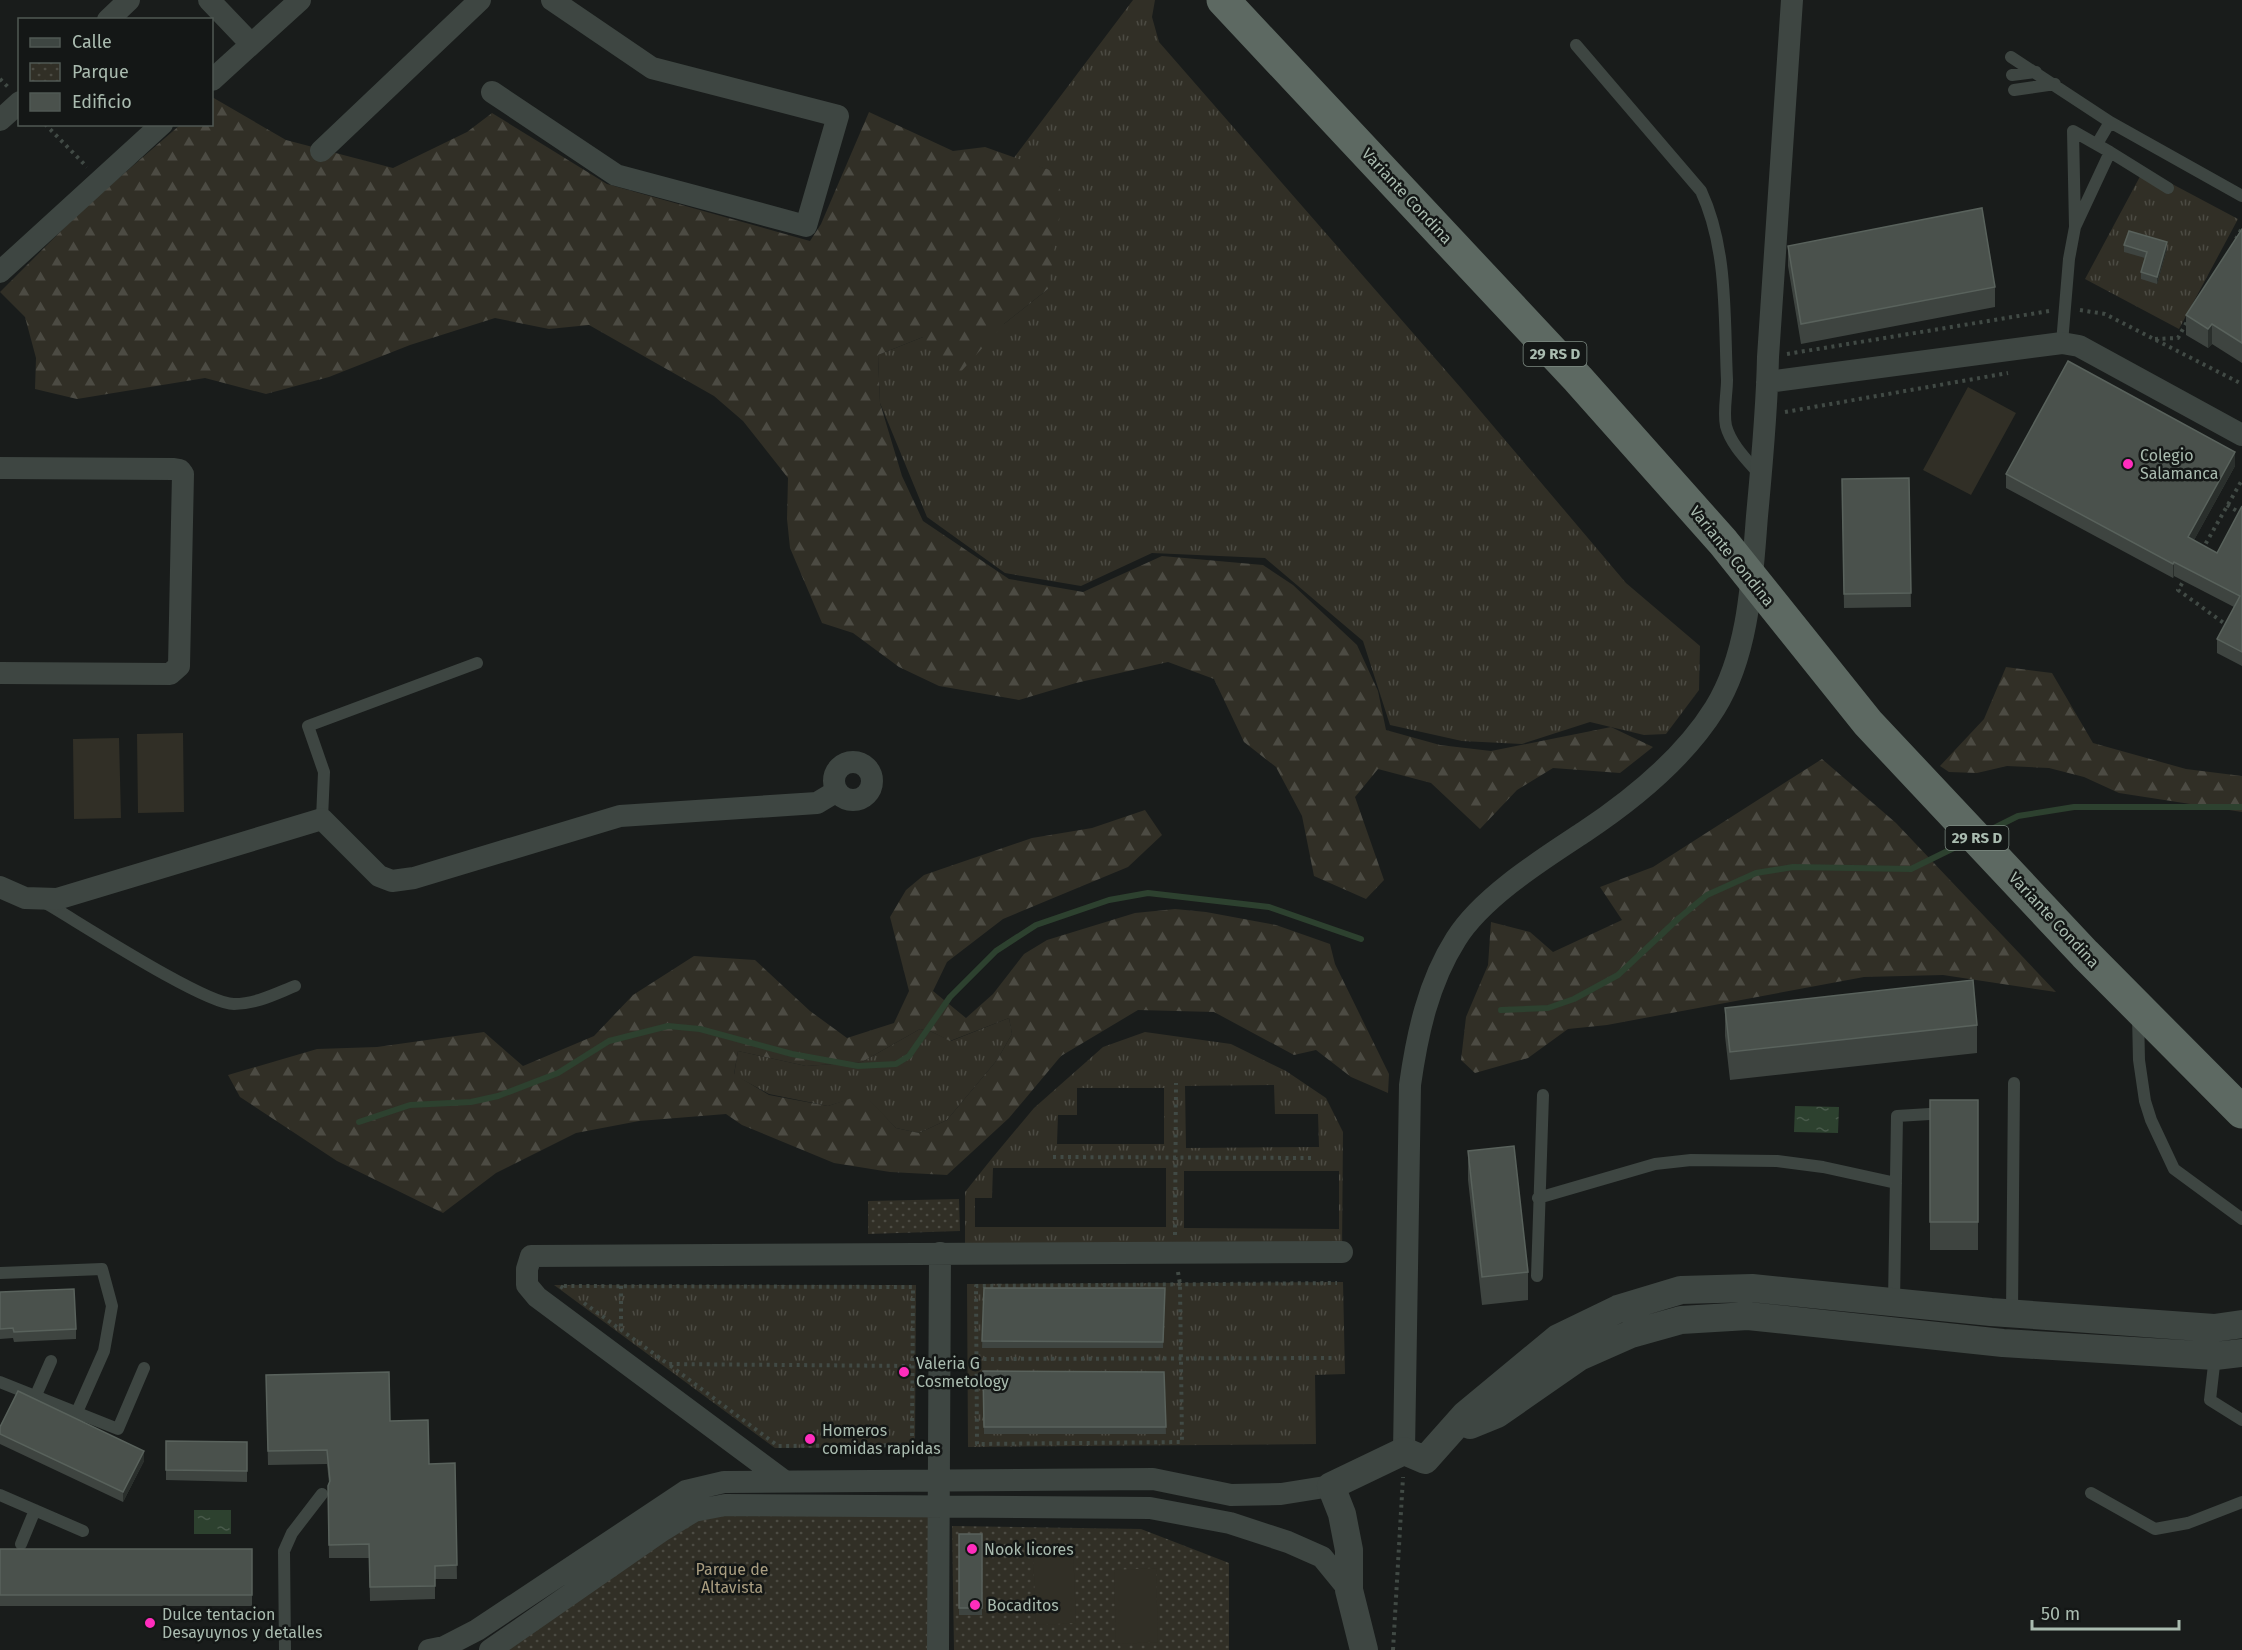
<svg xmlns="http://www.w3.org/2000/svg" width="2242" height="1650" viewBox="0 0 2242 1650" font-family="'Fira Sans',sans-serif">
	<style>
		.grass { fill: url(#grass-tufts); fill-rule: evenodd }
		.forest { fill: url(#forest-firs); fill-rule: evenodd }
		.park { fill: url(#park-dots) }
		.pitch { fill: #312f26 }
		.water { fill: url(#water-ripples) }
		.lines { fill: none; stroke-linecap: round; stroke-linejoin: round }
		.stream { stroke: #2d412f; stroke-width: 6 }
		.path { stroke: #414a45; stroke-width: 4; stroke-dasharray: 3 4.5; stroke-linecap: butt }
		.service { stroke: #3e4642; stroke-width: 12 }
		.minor { stroke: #3e4642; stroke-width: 22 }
		.tertiary { stroke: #3e4642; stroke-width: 28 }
		.trunk { stroke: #5d6962; stroke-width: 33 }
		.wall { fill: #3e4440 }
		.shaded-wall { fill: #2a2f2c }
		.building { fill: #4a514c; stroke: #59625c; stroke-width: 1.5 }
		.poi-dot { fill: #ff2dbd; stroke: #141716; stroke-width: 2 }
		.labels { text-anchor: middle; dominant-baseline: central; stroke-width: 5; stroke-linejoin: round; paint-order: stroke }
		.shield { fill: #141716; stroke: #7d8a82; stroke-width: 1.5 }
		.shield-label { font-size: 15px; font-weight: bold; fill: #aabcb0 }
		.street-label { font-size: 16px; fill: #aabcb0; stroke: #141716 }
		.poi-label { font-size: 16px; fill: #aabcb0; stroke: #141716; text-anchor: start }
		.park-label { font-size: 16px; fill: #a99d80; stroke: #141716 }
	</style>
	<defs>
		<pattern id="grass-tufts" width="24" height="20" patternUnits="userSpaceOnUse" patternTransform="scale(1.5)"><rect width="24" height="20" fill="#312f26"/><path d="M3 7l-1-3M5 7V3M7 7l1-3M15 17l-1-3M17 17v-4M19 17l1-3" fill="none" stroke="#4c4b43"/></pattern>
		<pattern id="forest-firs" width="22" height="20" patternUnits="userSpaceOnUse" patternTransform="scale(1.5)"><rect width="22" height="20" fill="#312f26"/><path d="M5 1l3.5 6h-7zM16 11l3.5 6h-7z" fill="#4c4b43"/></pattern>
		<pattern id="park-dots" width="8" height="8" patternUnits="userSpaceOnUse" patternTransform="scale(1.5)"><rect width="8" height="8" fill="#312f26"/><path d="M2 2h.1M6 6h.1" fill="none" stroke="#4c4b43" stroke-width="1.8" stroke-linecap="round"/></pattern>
		<pattern id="water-ripples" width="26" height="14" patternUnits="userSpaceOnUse" patternTransform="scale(1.5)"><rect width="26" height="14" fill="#2d412f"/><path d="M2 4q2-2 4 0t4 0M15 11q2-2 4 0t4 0" fill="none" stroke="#495a4b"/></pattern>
	</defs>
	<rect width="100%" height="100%" fill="#191c1b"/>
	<path class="grass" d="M1133,0H1155L1152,17L1159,42L1461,388L1626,583L1700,646L1699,690L1666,734L1644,735L1590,722L1522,744L1462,741L1390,725L1363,641L1265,558L1152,553L1081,586L1005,573L927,517L880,403L878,355L923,337L1004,324L1048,289L1050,170L1013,159Z
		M2144,169L2238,219L2179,329L2085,279Z
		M1009,1018L1012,1034L997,1060L947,1120L919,1133L896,1128L864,1095L828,1106L769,1094L734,1075L738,1051L806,1066L862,1062L920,1029L930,1031L951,1041Z
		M1145,1032L1231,1044L1286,1071L1326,1098L1343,1132L1342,1252L965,1253V1192L993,1157L1034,1108L1103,1047ZM1274,1085L1275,1114H1318L1319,1147L1186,1148L1185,1086ZM1077,1088H1164V1144H1057L1058,1115H1077ZM993,1168H1166V1227H975V1198H992ZM1184,1171H1339V1229L1184,1228Z
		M1343,1282L1345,1374L1315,1375L1316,1444L968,1447L967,1284Z
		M554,1285H916L915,1447L775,1448Z"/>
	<path class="forest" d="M212,97L286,140L393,168L467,132L492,113L607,184L810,241L821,224L869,112L953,151L985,147L1050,170L1063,196L1048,289L1004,324L957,376L923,337L878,355L880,403L902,476L923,521L1009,579L1083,592L1162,556L1263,565L1293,585L1357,645L1378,691L1386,730L1440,745L1491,751L1611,727L1653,747L1620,773L1553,768L1517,790L1480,829L1431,783L1378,769L1355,797L1384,880L1366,899L1314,876L1302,816L1276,767L1244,742L1214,679L1168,662L1076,683L1019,700L939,686L899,667L853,633L822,623L790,548L787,519L788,478L743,421L714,396L589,325L549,329L495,318L410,345L329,377L266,394L205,378L77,399L35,389L36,358L25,317L0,292L83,209L180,125L212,124Z
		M2006,667L2052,673L2093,743L2186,769L2242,776V812L2119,793L2084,777L2049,768L2007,766L1977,773L1949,772L1940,766L1984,719Z
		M1822,759L1896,823L2056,992L1943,975L1864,977L1607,1025L1568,1029L1528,1058L1475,1073L1461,1060L1466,1017L1488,965L1491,922L1530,932L1553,952L1622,920L1600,887L1653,867Z
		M1145,810L1162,835L1128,867L1003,919L947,962L933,991L966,1018L993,994L1024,954L1047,940L1135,913L1175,909L1206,912L1276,925L1330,944L1335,964L1389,1074L1388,1093L1351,1077L1316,1050L1294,1055L1214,1012L1138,1010L1061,1056L1009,1118L947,1175L890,1172L834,1163L742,1125L726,1114L639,1121L576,1133L496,1173L443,1213L337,1161L240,1097L228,1075L317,1049L377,1047L484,1032L523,1066L594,1036L633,995L694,956L755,960L810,1011L847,1038L894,1023L909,991L890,917L906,890L924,875L1032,838L1092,828ZM1009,1018L1012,1034L997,1060L947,1120L919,1133L896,1128L864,1094L828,1106L769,1095L734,1074L738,1051L806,1066L862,1062L920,1029L930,1031L950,1041Z"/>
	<path class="park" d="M959,1199L960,1231L868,1234V1201Z
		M938,1506V1650H490L694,1511Z
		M952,1526L1141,1529L1229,1563V1650H954Z"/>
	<path class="pitch" d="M1968,387L2016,413L1971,495L1923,470Z
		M183,733L184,812L138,813L137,734Z
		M119,738L121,818L74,819L73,739Z
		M1073,1548L1076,1623L1036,1625L1033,1550Z
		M1156,1568L1158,1642L1116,1644L1114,1570Z"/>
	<path class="water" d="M1795,1106L1839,1107L1838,1133L1794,1132Z
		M194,1510H231V1534H194Z"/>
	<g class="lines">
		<path class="stream" d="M1986,832L2018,816L2074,807H2242
			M1501,1010L1548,1008L1574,999L1618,975L1679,918L1707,895L1756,873L1793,867L1911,869L1966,842
			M359,1122L410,1105L471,1102L498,1096L558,1073L609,1041L668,1026L700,1029L792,1054L858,1066L896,1064L909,1056L950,997L996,951L1036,925L1109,900L1148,893L1269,907L1361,939"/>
		<path class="path" d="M0,79L8,87
			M45,124L87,167
			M2236,239L2242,228
			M2080,310L2105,314L2242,384
			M2155,339L2178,338L2188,320
			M1787,354L2049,311
			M1785,412L2008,373
			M2227,505L2242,514
			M2202,550L2242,480
			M2186,577L2178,590L2228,626
			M1053,1157L1311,1158
			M1175,1235L1176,1083
			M1178,1272L1180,1284L1182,1442L977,1444L976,1286L1337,1283
			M621,1286V1329
			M563,1288L560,1286L913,1287L912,1445L778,1446L668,1364
			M584,1303L668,1364L911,1366
			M976,1359L1334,1358
			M1393,1650L1403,1477"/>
		<path class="service" d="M1576,45L1701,191C1728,249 1724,317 1727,380C1727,394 1723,412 1726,426C1731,445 1748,461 1760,475
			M2011,57L2110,122L2242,196
			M2012,75L2036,72
			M2014,90L2055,84
			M2097,144L2110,122
			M2110,152L2168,188
			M2062,343L2069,259L2075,227L2110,152L2073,131L2075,227
			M322,819L324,772L308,726L477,663
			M44,902C77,921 204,1004 234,1004C256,1004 275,994 295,986
			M2138,1015L2139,1060L2145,1101L2151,1120L2174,1169L2242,1219
			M1538,1198L1655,1164L1691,1160L1777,1161L1823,1167L1896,1183
			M0,1273L102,1269L112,1306L104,1351L77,1412
			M1537,1276L1543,1095
			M1894,1302L1897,1116L1946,1113
			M2012,1313L2014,1083
			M2215,1356L2210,1400L2242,1420
			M0,1382L118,1429L144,1368
			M36,1395L51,1361
			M2091,1493L2155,1529L2188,1523L2242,1502
			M0,1495L83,1531
			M21,1544L35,1510
			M285,1650L284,1551L292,1533L322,1494"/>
		<path class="minor" d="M209,0L251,44
			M108,20L129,0
			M212,80L300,0
			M492,92L616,175L806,226L838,116L652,68L552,0
			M0,120L20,102
			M321,151L480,0
			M0,272L162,124
			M1767,382L2062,343L2079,346L2242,435
			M0,468L174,469L180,470L183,474L179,666L170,674L0,673
			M834 781a19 19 0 1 1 38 0a19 19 0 1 1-38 0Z
			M0,887L25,898L57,899L322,819L379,876L392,881L414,878L620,816L817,803L837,791
			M1404,1451L1410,1085C1417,1035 1428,983 1456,939C1482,897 1543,859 1584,832C1632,800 1684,758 1715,708C1749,653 1752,579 1757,516C1762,463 1767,410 1768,357L1792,0
			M783,1480L537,1297L527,1285V1269L531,1256L1342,1252
			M429,1650L444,1647L477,1630L686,1491L724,1482L1153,1479L1231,1495L1281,1494L1331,1486
			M490,1650L663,1530L694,1511L725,1505L1150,1508L1230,1523L1288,1542L1322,1557L1349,1590
			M938,1650L940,1253"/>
		<path class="tertiary" d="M1461,1421L1470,1425L1497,1414L1579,1357L1631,1334L1681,1320L1748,1316L2003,1343L2215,1356L2242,1353
			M1364,1650L1349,1590V1550L1342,1514L1331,1486L1404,1451L1425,1460L1465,1415L1558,1338L1618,1309L1681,1290L1752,1288L1991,1312L2214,1328L2242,1324"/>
		<path class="trunk" d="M1223,0L1578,379L1723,542L1868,723L2085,954L2242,1112"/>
	</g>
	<path class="wall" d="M2242,229V363L2212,344L2208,348L2186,335V315Z
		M2124,245L2167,249L2157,284L2141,279V272L2145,258L2124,252Z
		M1788,246L1995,287V307L1801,344L1788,266Z
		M2235,466L2194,540L2217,553L2242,506V666L2217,653V639L2234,607L2174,576L2173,578L2006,488V474Z
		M1909,478L1911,607L1844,608L1842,479Z
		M1725,1008L1977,1025V1053L1730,1080L1725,1036Z
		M1930,1100H1978V1250H1930Z
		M1468,1151L1528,1272V1300L1482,1305L1468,1180Z
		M984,1288H1165L1163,1348H982Z
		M0,1292L76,1329V1339L14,1342L13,1338L0,1339Z
		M983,1371L1164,1372L1166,1434H984Z
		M266,1375L390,1421L429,1464L455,1463L457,1579H435V1599L370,1601L369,1558H329L328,1486L329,1483L327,1464L268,1465Z
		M0,1434L144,1461L123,1502L0,1444Z
		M166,1441L247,1442V1482L166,1480Z
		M959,1534H982V1615H959Z
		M0,1549H252V1606H0Z"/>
	<path class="shaded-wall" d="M2167,242V249L2157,284V277Z
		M2212,324V344L2208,348V329Z
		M2235,452V466L2188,551V537Z
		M2174,562V576L2173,578V564Z
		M144,1451V1461L123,1502V1492Z"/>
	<path class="building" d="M1982,208L1995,287L1801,324L1788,246Z
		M2242,229V343L2212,324L2208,329L2186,315Z
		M2129,231L2167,242L2157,277L2141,272L2147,252L2124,245Z
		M2068,361L2235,452L2188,537L2217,553L2242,506V652L2217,639L2240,596L2174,562L2173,564L2006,474Z
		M1909,478L1911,593L1844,594L1842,479Z
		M1973,980L1977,1025L1730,1052L1725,1008Z
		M1930,1100H1978V1222H1930Z
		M1514,1146L1528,1272L1482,1277L1468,1151Z
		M984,1288H1165L1163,1342L982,1341Z
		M74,1289L76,1329L14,1332L13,1328L0,1329V1292Z
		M983,1371L1164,1372L1166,1427H984Z
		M389,1372L390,1421L428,1420L429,1464L455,1463L457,1565L435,1566V1586L370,1587L369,1544L329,1545L328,1486L330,1481L327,1450L268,1451L266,1375Z
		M18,1391L144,1451L123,1492L0,1434V1427Z
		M166,1441L247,1442V1471L166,1470Z
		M959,1534H982V1608H959Z
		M0,1549H252V1595H0Z"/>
	<g class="poi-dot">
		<circle cx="2128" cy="464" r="6"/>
		<circle cx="904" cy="1372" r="6"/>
		<circle cx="810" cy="1439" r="6"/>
		<circle cx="972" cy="1549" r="6"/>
		<circle cx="975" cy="1605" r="6"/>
		<circle cx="150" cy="1623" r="6"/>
	</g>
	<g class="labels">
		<g class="shield">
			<rect x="1523.5" y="342" width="63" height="24" rx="4.5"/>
			<rect x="1945.5" y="826" width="63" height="24" rx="4.5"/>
		</g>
		<g class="shield-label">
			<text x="1555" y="354">29 RS D</text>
			<text x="1977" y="838">29 RS D</text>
		</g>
		<g class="street-label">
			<text transform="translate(1407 196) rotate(47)">Variante Condina</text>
			<text transform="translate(1732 556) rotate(51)">Variante Condina</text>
			<text transform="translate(2054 920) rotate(47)">Variante Condina</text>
		</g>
		<g class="poi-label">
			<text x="2140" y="455">Colegio<tspan x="2140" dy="18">Salamanca</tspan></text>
			<text x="916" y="1363">Valeria G<tspan x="916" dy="18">Cosmetology</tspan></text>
			<text x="822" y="1430">Homeros<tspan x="822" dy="18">comidas rapidas</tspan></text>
			<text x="984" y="1549">Nook licores</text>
			<text x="987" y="1605">Bocaditos</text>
			<text x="162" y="1614">Dulce tentacion<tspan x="162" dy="18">Desayuynos y detalles</tspan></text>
		</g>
		<g class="park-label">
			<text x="732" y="1569">Parque de<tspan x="732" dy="18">Altavista</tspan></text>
		</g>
	</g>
	<rect x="18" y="18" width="195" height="108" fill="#141716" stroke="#505954" stroke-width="1.5"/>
	<rect x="30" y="38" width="30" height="9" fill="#3e4642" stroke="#505954" stroke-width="1.5"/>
	<text x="72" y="48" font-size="18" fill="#aabcb0">Calle</text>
	<rect x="30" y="63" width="30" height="18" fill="url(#park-dots)" stroke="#505954" stroke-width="1.5"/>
	<text x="72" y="78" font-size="18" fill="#aabcb0">Parque</text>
	<rect x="30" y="93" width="30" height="18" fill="#4a514c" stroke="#505954" stroke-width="1.5"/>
	<text x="72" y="108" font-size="18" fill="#aabcb0">Edificio</text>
	<path d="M2032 1620v9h147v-9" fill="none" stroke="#aabcb0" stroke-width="3"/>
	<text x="2041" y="1620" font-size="18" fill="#aabcb0" stroke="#141716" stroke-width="4.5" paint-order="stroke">50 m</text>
</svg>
